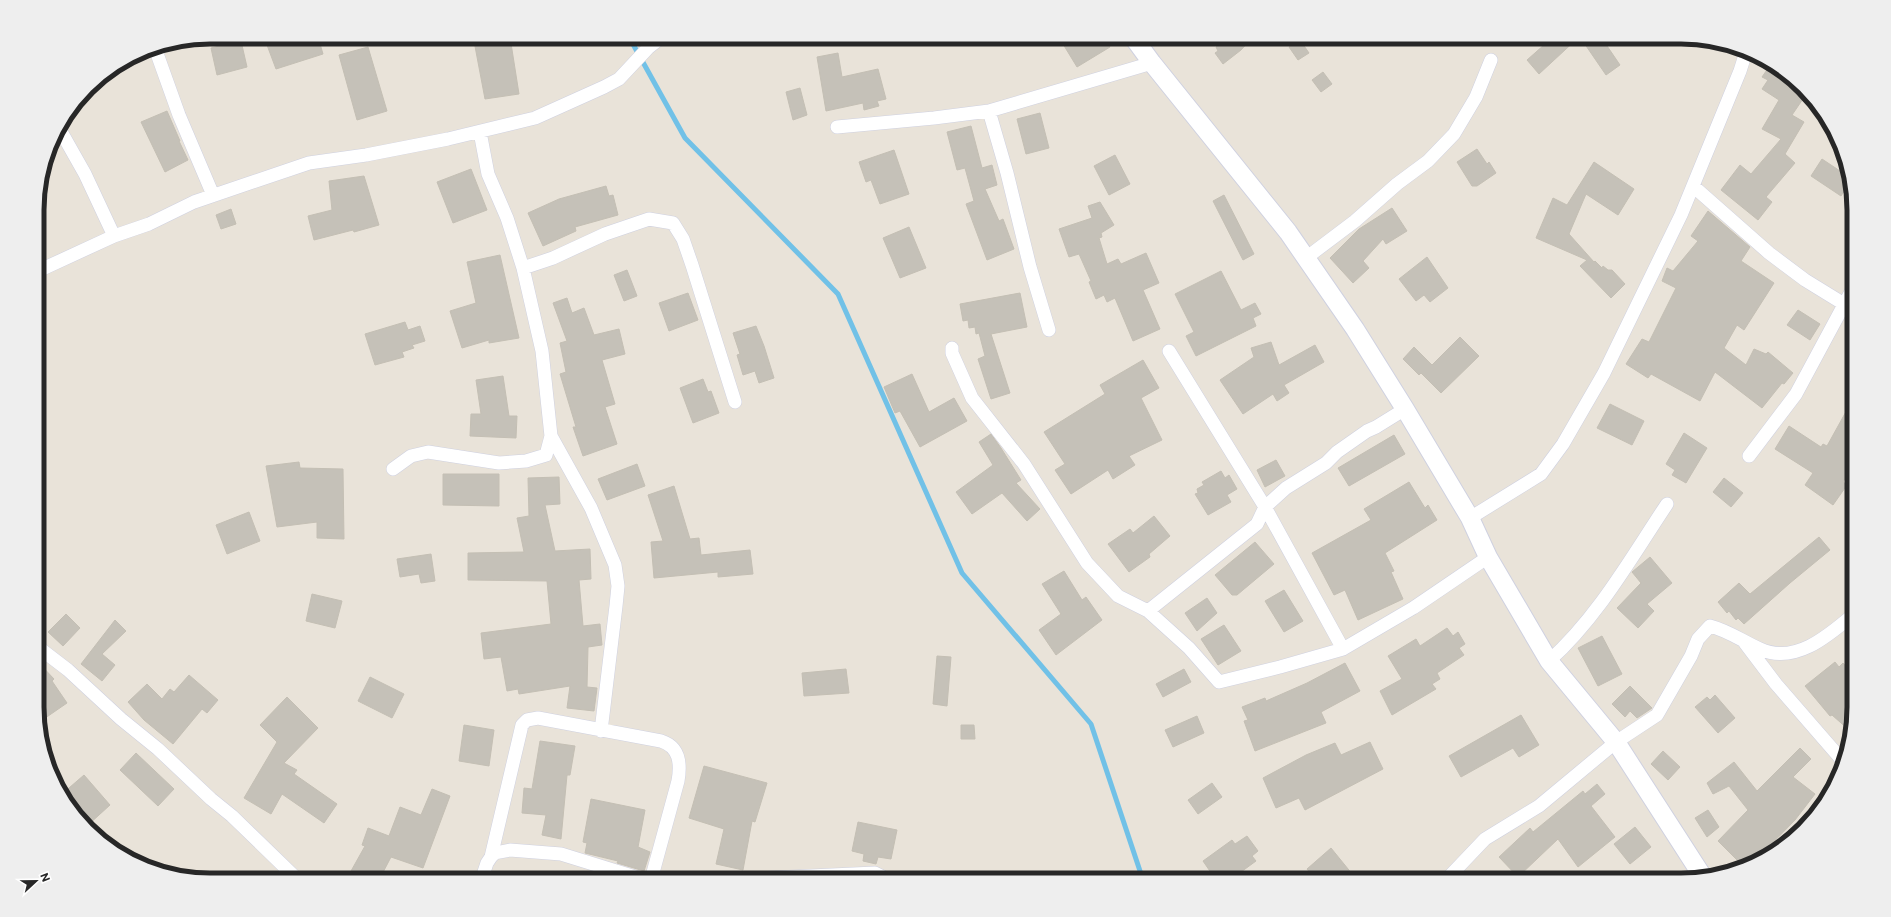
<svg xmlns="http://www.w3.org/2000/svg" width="1891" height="917" viewBox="0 0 1891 917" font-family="Commissioner,sans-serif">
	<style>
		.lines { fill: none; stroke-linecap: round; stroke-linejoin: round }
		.stream { stroke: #71c1e7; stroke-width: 5 }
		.building { fill: #c5c1b8; stroke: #c4bfb4 }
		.street-casing { stroke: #cfd1e0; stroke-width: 14 }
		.secondary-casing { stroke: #cfd1e0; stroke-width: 20 }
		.street { stroke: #fff; stroke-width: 13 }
		.secondary { stroke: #fff; stroke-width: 18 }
		.rim { fill: none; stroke: #272727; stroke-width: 5 }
	</style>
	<rect width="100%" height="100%" fill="#e9e3d9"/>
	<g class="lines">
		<path class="stream" d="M629,37L685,138L838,294L962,573L1091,724L1143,880"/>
	</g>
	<path class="building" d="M264,37H318L323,54L276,69Z
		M499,37H510L519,94L485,99L474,41Z
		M1075,37H1104L1110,47L1077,67L1063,44Z
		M1230,37H1253L1241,50L1223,64L1215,53L1218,51L1216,47Z
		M1553,37H1579L1539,74L1527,60Z
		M1580,37H1601L1620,65L1606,75Z
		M1300,40L1309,53L1298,60L1289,47Z
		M241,41L247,67L217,75L211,48Z
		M368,47L387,111L357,120L339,55Z
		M838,53L842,77L878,69L886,99L877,101L879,106L864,110L863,103L826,111L817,57Z
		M1771,64L1795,80L1807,93L1792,115L1804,122L1785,154L1795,163L1766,197L1772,202L1758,220L1721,190L1740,165L1751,174L1781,139L1762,129L1779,100L1762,89L1768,80L1762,77Z
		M1323,72L1332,84L1321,92L1312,80Z
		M800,88L807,115L793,120L786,92Z
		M167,111L180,141H179L188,160L165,172L141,122Z
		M1040,113L1049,148L1026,154L1017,119Z
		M971,126L982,168L992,165L997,185L985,189L999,221L1003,219L1014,249L987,260L966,204L974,201L965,168L957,170L947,132Z
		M1477,149L1487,164L1489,162L1496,173L1477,186H1472L1457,162Z
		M894,150L909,194L880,204L871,180L866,182L859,162Z
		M1115,155L1130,184L1109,195L1094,166Z
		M1822,159L1849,177L1850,182L1841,196L1811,176Z
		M1594,162L1634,189L1618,215L1586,194L1569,234L1594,262L1595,261L1602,268L1603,266L1608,270H1612L1625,284L1611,298L1580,266L1587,260L1536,238L1553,198L1567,205Z
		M471,169L487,210L453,223L437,182Z
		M364,176L379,225L354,232L353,230L314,240L308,216L332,210L329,181Z
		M606,186L609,196L613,195L618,215L575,227L576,231L543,246L528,213L559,199Z
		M1224,195L1254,254L1243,260L1213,201Z
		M1100,202L1114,225L1101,233L1102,237L1099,238L1107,264L1118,259L1121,264L1146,253L1159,283L1143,290L1160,329L1133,341L1115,298L1107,302L1104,295L1096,299L1089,282L1091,281L1079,254L1069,257L1059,229L1092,218L1088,206Z
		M1392,208L1407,231L1386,244L1383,239L1363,261L1369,268L1353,283L1330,258L1359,229Z
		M231,209L236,224L221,229L216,215Z
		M1708,211L1750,247L1741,261L1774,283L1744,330L1737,325L1724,348L1746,365L1754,349L1766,354L1768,352L1793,373L1784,384L1782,383L1762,408L1715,372L1700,401L1651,374L1648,378L1626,364L1642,339L1649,342L1676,288L1662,281L1667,268L1673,271L1698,241L1691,236Z
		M909,227L926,268L900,278L883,238Z
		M500,255L519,338L489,343V340L462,348L450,311L476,303L467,262Z
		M1427,257L1448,288L1430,302L1424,295L1416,301L1399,279Z
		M627,270L637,296L624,301L614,275Z
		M1221,271L1241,310L1255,303L1261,314L1253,318L1256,326L1196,356L1186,336L1194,332L1175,294Z
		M688,293L698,320L669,331L659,303Z
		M1020,293L1027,327L991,334L1010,393L991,399L978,359L985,356L979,333L976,334L975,327L969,328L968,320L963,321L960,304Z
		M567,298L572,313L584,308L594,335L619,329L625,354L602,360L615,404L605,407L617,444L583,456L573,427H576L560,374L566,372L560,343L567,341L553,303Z
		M1798,310L1820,324L1810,340L1787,325Z
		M405,322L408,330L420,326L425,341L412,345L414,348L402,352L404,357L375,365L365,334Z
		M756,326L764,346L774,378L759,383L755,371L743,375L737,355L740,354L733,333Z
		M1460,337L1479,356L1441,393L1421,373L1419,375L1403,359L1414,347L1432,365Z
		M1271,342L1279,365L1315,345L1324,362L1284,385L1289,393L1277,401L1273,394L1243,414L1220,380L1254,357L1251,348Z
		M1143,360L1159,388L1141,398L1162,440L1129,456L1135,465L1113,479L1108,470L1071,494L1055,470L1065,464L1044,432L1105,394L1100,385Z
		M912,374L929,412L954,398L967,421L920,447L900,411L895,413L884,387Z
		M503,376L509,416H517L516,438L470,436L471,414H481L476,380Z
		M703,379L708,392L711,391L719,413L693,423L680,388Z
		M1853,399V465L1843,482L1847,485L1833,505L1805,485L1813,473L1775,449L1789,426L1821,447L1823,444L1827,446Z
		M1610,404L1644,421L1632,445L1597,428Z
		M1684,433L1707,448L1686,483L1672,475L1675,470L1666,464Z
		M991,434L1001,448L1021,480L1016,483L1040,509L1027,521L1002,493L972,514L956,492L993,465L979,442Z
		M1394,435L1405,454L1349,486L1338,468Z
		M1276,460L1285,476L1265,487L1257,470Z
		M299,462L300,468L343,469L344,539L317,538V522L277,527L266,466Z
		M637,464L645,486L607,500L598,479Z
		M1221,471L1225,478L1229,475L1237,489L1227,495L1231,502L1208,515L1195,494L1198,493L1197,489L1204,485L1202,482Z
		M443,474H499V506L443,505Z
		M559,477L560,504L545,505L555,551L590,549L591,579L579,580L583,626L600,624L602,645L588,647L587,687L597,688L594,711L567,708L570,686L519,694L518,689L507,691L501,657L484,659L481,633L551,624L547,581L468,580V553L524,552L517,518L529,516L528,478Z
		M1724,478L1743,493L1731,507L1713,492Z
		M1409,482L1425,508L1428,505L1437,520L1385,553L1394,571L1391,572L1403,599L1358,620L1345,590L1334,595L1312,553L1371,520L1364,509Z
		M674,486L690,539L699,538L701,555L750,550L753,574L718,577V572L654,578L651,542L663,541L648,495Z
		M249,512L260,541L227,554L216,525Z
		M1154,516L1170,536L1149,554L1150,557L1129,572L1108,544L1130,529L1133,533Z
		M1819,537L1830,550L1790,583L1744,624L1738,618L1736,620L1729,611L1727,613L1718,602L1739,583L1750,594Z
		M1255,542L1274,564L1237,595H1232L1215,575Z
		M431,554L435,581L421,583L419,574L400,577L397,559Z
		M1650,557L1672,583L1647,604L1654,611L1638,628L1617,608L1641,583L1632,572Z
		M1064,571L1082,600L1086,597L1102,620L1056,655L1039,630L1061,614L1042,584Z
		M1284,590L1303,621L1284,632L1265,601Z
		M312,594L342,601L335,628L306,621Z
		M1207,598L1217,613L1197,631L1185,613Z
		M66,614L80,628L63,646L48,632Z
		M115,620L126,631L102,654L115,665L102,681L81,664Z
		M1224,625L1241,651L1218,665L1201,639Z
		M1447,628L1453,636L1458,632L1465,644L1459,648L1464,655L1437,673L1440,679L1432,684L1436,689L1392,715L1380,691L1402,679L1388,656L1416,639L1420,646Z
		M1602,636L1622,674L1598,686L1578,648Z
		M937,656L951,657L947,706L933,704Z
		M38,662L54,679L52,681L67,703L38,723Z
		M1835,662L1839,667L1843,663L1854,676V707L1849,730L1832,715L1830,716L1805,686Z
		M1345,663L1360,691L1321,712L1326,723L1255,751L1244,721L1248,720L1242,707L1265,698L1266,701L1307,683Z
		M846,669L849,693L804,696L802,673Z
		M1184,669L1191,682L1163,697L1156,684Z
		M189,675L218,700L207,713L202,709L173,744L144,720L128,702L147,684L162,699L170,689L174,692Z
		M370,677L404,694L392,718L358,701Z
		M1630,686L1652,708L1637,718L1630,711L1625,717L1612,704Z
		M1715,695L1735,718L1718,733L1695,707L1707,697L1710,700Z
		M287,697L318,728L284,763L297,770L294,774L337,804L324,823L282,794L271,814L244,798L277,742L260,725Z
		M1521,715L1539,745L1519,757L1513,748L1461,777L1449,756Z
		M1197,716L1204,733L1173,747L1165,730Z
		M464,725L494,730L489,766L459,761Z
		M961,725H974L975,739H961Z
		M540,741L575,746L570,775H567L561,839L542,835L546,815L522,813L524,788L532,789Z
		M1370,742L1383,769L1305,810L1299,798L1276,808L1263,778L1306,755L1335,743L1341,755Z
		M1800,748L1811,759L1793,777L1815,794L1795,820L1754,862L1744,867L1718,841L1748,810L1729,786L1713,794L1707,783L1734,762L1757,791Z
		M1663,751L1680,767L1668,780L1651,764Z
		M136,753L174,789L158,806L120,770Z
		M704,766L767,783L755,822L752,821L743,870L716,864L724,829L689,818Z
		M84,775L110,805L88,825L73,812L62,794Z
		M1212,783L1222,797L1198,814L1188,800Z
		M1597,784L1605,794L1591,806L1615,837L1578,867L1558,839L1518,877L1499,857L1530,828L1533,832L1583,791L1585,794Z
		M432,789L450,796L423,868L391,857L379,880H346L365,846L362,845L368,828L389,836L400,807L421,815Z
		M591,799L645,810L638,847L650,852L644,871L617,863L618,861L585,853L587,843L583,842Z
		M1708,810L1719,827L1707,837L1695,818Z
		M858,822L897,830L891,859L878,857L876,864L863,861L864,854L852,851Z
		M1635,827L1651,847L1630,864L1614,844Z
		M1247,836L1258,851L1252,856L1256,861L1230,880H1216L1203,861L1232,840L1235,844Z
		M1331,848L1357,880H1316L1307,869Z"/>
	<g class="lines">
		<defs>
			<path id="street" d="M155,48L179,115L213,195
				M989,111L1007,173L1030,267L1049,330
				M837,127L934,118L989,111L1152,63
				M59,128L85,174L114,236
				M1693,186L1769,253L1805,280L1844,304
				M1306,258L1355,221L1397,184L1428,161L1454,134L1476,97L1491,60
				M523,268L553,258L605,234L649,219L673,223L683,239L692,265L735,402
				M38,271L114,236L149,224L194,202L309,163L366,155L448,139L535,118L604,87L619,79L648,48L662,37
				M952,348V353L972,398L1024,464L1087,563L1118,596L1148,611L1189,648L1219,682L1280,667L1343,649L1413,608L1488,557
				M1169,351L1265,507L1343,649
				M551,436L591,508L615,565L618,586L616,606L601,731
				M1749,456L1796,394L1853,288
				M393,469L411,456L428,452L499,463L526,461L546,455L551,436L542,351L523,268L507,218L488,174L480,132
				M1853,498V509
				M1470,518L1541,474L1563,444L1604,373L1681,215L1740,71L1746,52
				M1148,611L1257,524L1265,507L1286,488L1326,463L1337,452L1367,431L1376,427L1405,409
				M1745,643L1776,684L1842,760
				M38,647L68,670L121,719L158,749L211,799L232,816L298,880
				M1549,661C1598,617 1631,558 1667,504
				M491,857L522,725L527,720L538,718L661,741C680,747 681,764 678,781L651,880
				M767,878L875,873L889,880
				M485,880L484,872L487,863L491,857L495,853L510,850L561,854L645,880
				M728,880L767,878V880
				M1446,880L1485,839L1539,806L1616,742L1657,715L1691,656L1698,639L1710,626C1729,631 1742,641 1760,649C1795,665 1828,636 1854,614"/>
			<path id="secondary" d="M1133,37L1152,63L1288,232L1355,329L1405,409L1470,518L1488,557L1549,661L1616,742L1703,877"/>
		</defs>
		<use href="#street" class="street-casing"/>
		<use href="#secondary" class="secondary-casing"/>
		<use href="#street" class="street"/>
		<use href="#secondary" class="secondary"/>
	</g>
	<path d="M0 0H1891V917H0ZM210 44H1681A166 166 0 0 1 1847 210V707A166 166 0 0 1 1681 873H210A166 166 0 0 1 44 707V210A166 166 0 0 1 210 44Z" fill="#eee" fill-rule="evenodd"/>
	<path class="rim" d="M210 44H1681A166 166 0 0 1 1847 210V707A166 166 0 0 1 1681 873H210A166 166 0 0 1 44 707V210A166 166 0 0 1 210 44Z"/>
	<g transform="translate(36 881) rotate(68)" stroke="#ffffff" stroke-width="3" paint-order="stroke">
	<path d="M0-3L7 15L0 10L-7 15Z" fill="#272727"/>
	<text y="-6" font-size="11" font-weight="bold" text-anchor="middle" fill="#272727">N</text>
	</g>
</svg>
